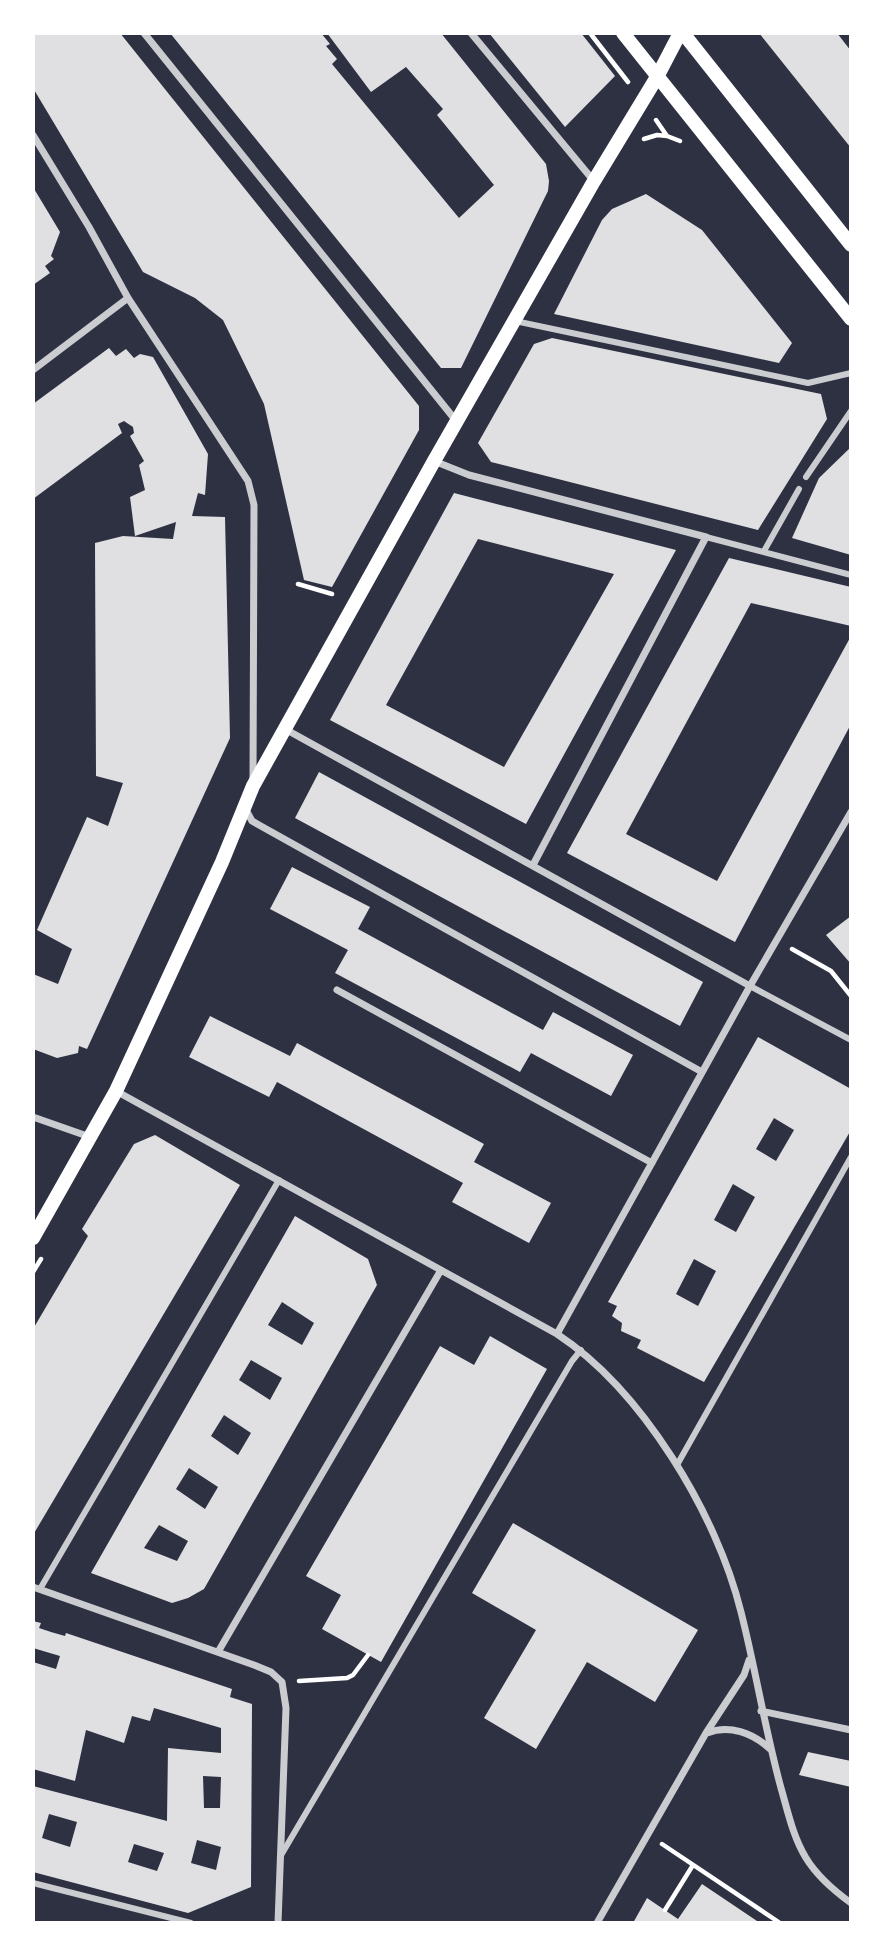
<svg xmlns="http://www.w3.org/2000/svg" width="884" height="1956" viewBox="0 0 884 1956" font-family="'Titillium Web',sans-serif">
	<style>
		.building { fill: #e0e0e3; fill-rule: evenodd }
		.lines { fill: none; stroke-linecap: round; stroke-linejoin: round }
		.path { stroke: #fff; stroke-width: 4.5 }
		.pedestrian { stroke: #caccd0; stroke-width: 6 }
		.minor { stroke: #caccd0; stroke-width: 7 }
		.secondary { stroke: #fff; stroke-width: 14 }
	</style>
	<rect width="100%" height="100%" fill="#2d3142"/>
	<path class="building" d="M33,33H120L419,406V430L332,587L304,580L264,404L223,320L195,298L143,272L33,88Z
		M170,33H321L330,44L326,46L337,59L332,64L459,218L494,185L437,115L443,109L406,67L371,92L327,33H441L546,164L549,181L548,191L461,368H441Z
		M489,33H581L615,76L565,127Z
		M759,33H837L851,51V148Z
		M33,187L60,232L51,256L54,259L45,266L50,273L33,285Z
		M646,194L702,230L792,343L779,363L554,314L602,220L612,209Z
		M552,338L821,394L827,419L758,530L491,462L478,443L534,344Z
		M109,348L116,356L126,349L134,358L140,354L153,357L208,454L205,495L198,493L192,516L225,517L230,738L87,1049L79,1046L78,1053L57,1058L33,1049V974L58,984L72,949L37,930L87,817L108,826L123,783L96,776L95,543L123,536L173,539L176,522L135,536L130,497L145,490L139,465L144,461L130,436L134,433L133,427L124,421L118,424L122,433L33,499V404Z
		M851,447V555L792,538L819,478Z
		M454,493L676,550L526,824L330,720ZM478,539L614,574L504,767L386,705Z
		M729,558L851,587V626L751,603L626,834L717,881L851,636V724L735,942L567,853Z
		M319,772L703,982L680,1026L295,818Z
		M292,867L370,907L358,929L543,1030L553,1012L633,1055L611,1096L531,1053L520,1072L335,973L348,950L270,909Z
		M851,916V964L826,935Z
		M210,1016L290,1056L297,1043L484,1144L474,1162L551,1203L529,1243L452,1202L463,1183L277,1082L269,1097L189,1057Z
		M758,1037L851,1089V1130L704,1382L637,1348L641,1340L621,1331L622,1323L612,1316L617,1306L608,1302ZM774,1118L794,1130L776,1161L756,1149ZM733,1184L755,1197L736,1232L714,1220ZM694,1259L716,1271L698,1306L676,1294Z
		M155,1135L240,1185L33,1535V1329L88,1236L82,1229L134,1144Z
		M295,1216L368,1259L377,1285L204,1589L188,1598L172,1603L91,1573ZM282,1302L314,1323L302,1345L268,1325ZM251,1360L282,1378L270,1400L239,1380ZM224,1415L251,1433L238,1455L211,1436ZM189,1468L218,1487L205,1509L176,1489ZM159,1525L188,1541L177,1561L144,1548Z
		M490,1336L547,1369L381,1662L322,1629L341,1595L306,1576L440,1346L474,1365Z
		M513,1523L698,1630L655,1702L587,1662L536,1749L484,1718L536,1630L472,1593Z
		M33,1621L41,1623L39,1628L51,1632L65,1636L66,1633L232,1689L230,1697L252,1704L251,1887L188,1913L33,1872V1786L167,1821L168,1748L221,1753V1728L154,1708L150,1721L132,1716L124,1743L86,1730L75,1781L33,1769V1662L56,1669L60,1656L33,1648ZM203,1776L221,1777L220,1808H204ZM49,1814L77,1822L70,1847L42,1838ZM197,1840L221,1847L216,1870L191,1863ZM134,1844L164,1853L157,1871L128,1862Z
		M808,1752L851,1761V1787L799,1775Z
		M702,1884L760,1923H633L647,1898L678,1919Z"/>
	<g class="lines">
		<path class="path" d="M590,33L628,82
			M656,120L667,136L680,141
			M644,139L657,135L667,136
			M298,584L332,594
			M792,949L831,971L851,996
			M33,1272L41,1259
			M299,1681L347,1678L353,1675L368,1655
			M662,1844L780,1923
			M665,1910L693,1865"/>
		<path class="pedestrian" d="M515,321L808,383L851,373
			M806,477L851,411
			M706,537L851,575
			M764,551L799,489
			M750,986L851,1040
			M677,1465L851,1157
			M40,1589L279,1180
			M280,1857L572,1361L581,1350
			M33,1883L191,1923"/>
		<path class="minor" d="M144,33L457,422
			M471,33L593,180
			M33,135L89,227L128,298L248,481L254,505L253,778
			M33,370L128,298
			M434,461L469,475L706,537L533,865
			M285,729L750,986
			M246,810L252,821L259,825L702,1072
			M337,990L652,1163
			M116,1091L557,1334C642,1390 717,1514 741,1612C756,1671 765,1730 781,1788C788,1812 793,1837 806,1858C817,1876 833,1890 851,1903
			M33,1117L90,1137
			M557,1334L750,986L851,812
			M33,1587L254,1665L271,1672L282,1682L286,1708L278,1923
			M218,1652L441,1270
			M761,1711L851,1730
			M707,1733C729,1724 753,1733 770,1749
			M597,1923L706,1733L744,1675L749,1660"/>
		<path class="secondary" d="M623,33L851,319
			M683,33L851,245
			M33,1238L116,1091L222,862L253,786L434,461L594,181L657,77L680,33"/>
	</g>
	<rect width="884" height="1956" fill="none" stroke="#ffffff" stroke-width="70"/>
</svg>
